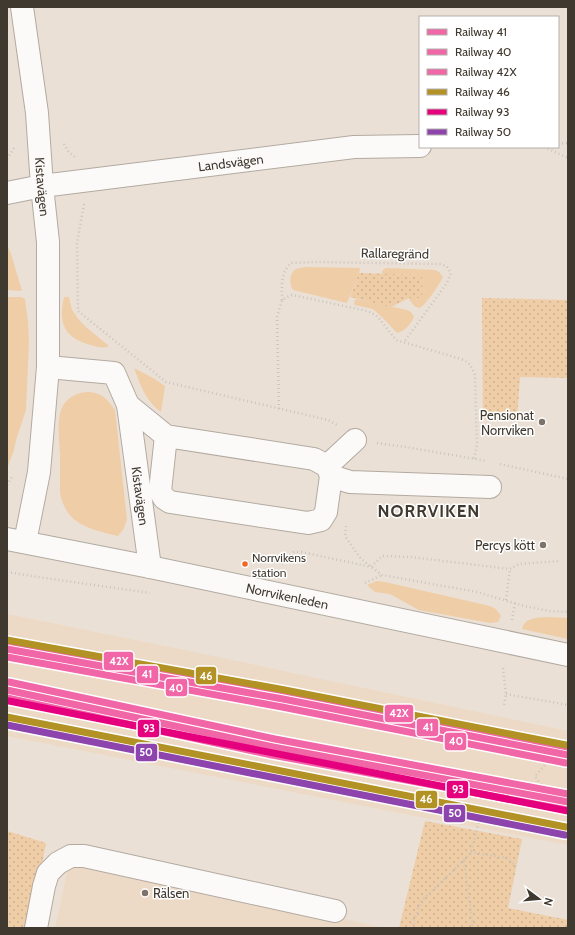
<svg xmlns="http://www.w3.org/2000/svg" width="575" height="935" viewBox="0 0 575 935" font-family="Cabin,sans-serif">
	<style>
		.built { fill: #eddac6 }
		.grass { fill: #eecda7 }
		.park { fill: url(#park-dots) }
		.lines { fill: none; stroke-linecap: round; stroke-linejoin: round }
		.minor-casing { stroke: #b2aaa1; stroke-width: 24 }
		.major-casing { stroke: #b2aaa1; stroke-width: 24 }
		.path { stroke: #c8c5c1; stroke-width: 2.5; stroke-dasharray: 1 3; stroke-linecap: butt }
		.minor { stroke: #fcfaf9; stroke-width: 22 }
		.major { stroke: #fcfaf9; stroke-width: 22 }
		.rail-1-casing { stroke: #fff; stroke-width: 10 }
		.rail-2-casing { stroke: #fff; stroke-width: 10 }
		.rail-3-casing { stroke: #fff; stroke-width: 10 }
		.rail-4-casing { stroke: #fff; stroke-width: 10 }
		.rail-5-casing { stroke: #fff; stroke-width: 10 }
		.rail-6-casing { stroke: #fff; stroke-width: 10 }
		.rail-1 { stroke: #f166a7; stroke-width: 7 }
		.rail-2 { stroke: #f166a7; stroke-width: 7 }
		.rail-3 { stroke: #f166a7; stroke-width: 7 }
		.rail-4 { stroke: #b39225; stroke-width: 7 }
		.rail-5 { stroke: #e5007d; stroke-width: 7 }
		.rail-6 { stroke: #8e44ad; stroke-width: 7 }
		.poi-dot { fill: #7c736a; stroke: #fff; stroke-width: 1.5 }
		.bus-dot { fill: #f26522; stroke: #fff; stroke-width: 1.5 }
		.labels { text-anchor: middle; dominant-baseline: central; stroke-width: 3; stroke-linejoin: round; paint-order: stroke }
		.bus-label { font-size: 12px; fill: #403930; stroke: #fff; text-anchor: start }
		.street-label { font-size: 13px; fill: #403930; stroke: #fff }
		.poi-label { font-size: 13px; fill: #403930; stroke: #fff; text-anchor: end }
		.district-label { font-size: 17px; font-weight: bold; letter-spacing: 1px; fill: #403930; stroke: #fff }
		.line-badge { stroke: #fff; stroke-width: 1.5 }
		.badge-label { font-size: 11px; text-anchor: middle; font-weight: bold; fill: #fff }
	</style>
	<defs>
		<pattern id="park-dots" width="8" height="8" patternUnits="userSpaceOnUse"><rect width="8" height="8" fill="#eecda7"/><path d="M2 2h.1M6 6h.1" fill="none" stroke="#cdb190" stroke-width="1.8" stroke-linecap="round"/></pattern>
	</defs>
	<rect width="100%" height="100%" fill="#ebe0d5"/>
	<path class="built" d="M7,614L180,649L568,731V845L420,817L7,736Z
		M70,858L384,928H55Z"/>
	<path class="grass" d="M7,245L11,254L22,291L7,290Z
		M305,267L360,268L359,273L347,303L293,290C289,284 289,273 296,269C298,268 302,268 305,267Z
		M386,268L435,270L439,272L443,277C440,283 425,307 419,308C415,308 411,302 409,299V298L422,275L383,274L382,272L383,270Z
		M7,297H21L25,299L28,321L29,342L26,410L16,440L14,450L7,469Z
		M64,297H69L72,310L79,320L86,327L109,346C102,349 98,347 91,345C76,341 63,334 62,316C61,310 63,303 64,297Z
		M357,299L407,310L411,312L414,317C411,324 404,332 397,333L383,318L373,309L355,305L354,304L355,300Z
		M134,368L153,378L165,386L161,412C145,400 141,386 134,368Z
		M88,392C103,393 107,399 115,410L127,520L123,530L118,536C90,529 66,525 60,493C60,479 60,466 60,453C59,438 56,416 64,404C70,396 79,392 88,392Z
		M377,581L385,582L490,606L496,609L501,616L498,622L490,623L419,610L390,594L375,592L367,585Z
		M547,617L568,618V639L522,629C525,617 537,618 547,617Z"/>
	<path class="park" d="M359,273L422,275V298H409L391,307L350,297Z
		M482,298L568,300V378L520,377L517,420L483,419Z
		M425,821L522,839L508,908L568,920V928H399Z
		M7,831L46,843L30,928H7Z"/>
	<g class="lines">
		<defs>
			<g id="minor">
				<path id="s1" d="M22,7L37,113L42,186L48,242V367L39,472L25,542"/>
				<path id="s2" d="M7,193L42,186L354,147L420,146"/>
				<path id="s3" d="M48,367L114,373L128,405L150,567"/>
				<path d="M128,405L166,436L314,459L327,466L331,476L326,512L321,520L308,523L170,502L164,498L160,491L166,436"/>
				<path d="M327,466L355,440"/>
				<path d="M331,476L350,482L490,487"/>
				<path d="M36,928L44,886L48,873L58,863L71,856H84L335,911"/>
			</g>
			<g id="major">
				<path id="s4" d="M7,539L150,567L568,655"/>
			</g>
		</defs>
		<use href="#minor" class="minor-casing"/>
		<use href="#major" class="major-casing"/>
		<path class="path" d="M64,144L68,151L75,157
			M558,144L568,143
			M544,147L568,158
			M7,159L14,148H16
			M84,204L77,243L78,311L166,382L328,420L337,425
			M282,300C282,285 280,274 291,263L316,262L441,264L447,267L451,273L447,283L404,342
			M279,409L277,317L282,300L287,297L292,295L367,311L372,313L378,317L396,340L461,359C470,363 471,366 475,375L477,445L474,459
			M377,443L406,447L487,461
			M500,464L568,479
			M7,485L13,475
			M346,526L345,536L361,559L382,575L477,592L524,606L550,611L568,612
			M282,564L294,552H302L371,567L382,556L411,557L510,569L519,564L559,561
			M7,572L38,577L150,593
			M365,583L382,575
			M506,600L510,569
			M512,620L515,603
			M503,668L506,694L504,705
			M506,694L568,705
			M543,788L535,776L550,759
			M471,852L507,858L518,869
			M464,861L473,928
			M411,928L421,901L457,867L471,852L479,821"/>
		<use href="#minor" class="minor"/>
		<use href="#major" class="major"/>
		<defs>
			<path id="rail-1" d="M7,649L283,699L568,755
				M7,690L273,747L568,802"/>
			<path id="rail-2" d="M7,657L282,707L566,763
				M7,698L272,755L567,810"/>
			<path id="rail-3" d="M8,641L285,691L568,747
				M9,682L275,739L568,794"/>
			<path id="rail-4" d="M7,640L285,690L566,745
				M7,717L566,827"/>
			<path id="rail-5" d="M9,701L568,811"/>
			<path id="rail-6" d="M7,725L565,835"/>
		</defs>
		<use href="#rail-1" class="rail-1-casing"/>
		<use href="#rail-2" class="rail-2-casing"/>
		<use href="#rail-3" class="rail-3-casing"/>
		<use href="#rail-4" class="rail-4-casing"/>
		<use href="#rail-5" class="rail-5-casing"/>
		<use href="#rail-6" class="rail-6-casing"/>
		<use href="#rail-1" class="rail-1"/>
		<use href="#rail-2" class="rail-2"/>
		<use href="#rail-3" class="rail-3"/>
		<use href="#rail-4" class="rail-4"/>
		<use href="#rail-5" class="rail-5"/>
		<use href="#rail-6" class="rail-6"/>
	</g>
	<g class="poi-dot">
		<circle cx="542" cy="422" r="4"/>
		<circle cx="543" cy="545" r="4"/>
		<circle cx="145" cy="893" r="4"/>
	</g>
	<circle class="bus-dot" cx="245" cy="564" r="3.5"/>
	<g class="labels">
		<g class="bus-label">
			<text x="252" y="557">Norrvikens<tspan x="252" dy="15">station</tspan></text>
		</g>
		<g class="street-label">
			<text stroke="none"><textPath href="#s2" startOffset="226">Landsvägen</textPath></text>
			<text stroke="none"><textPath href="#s1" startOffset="181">Kistavägen</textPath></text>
			<text transform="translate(395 253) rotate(1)">Rallaregränd</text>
			<text stroke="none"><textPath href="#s3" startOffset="193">Kistavägen</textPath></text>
			<text stroke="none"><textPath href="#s4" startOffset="286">Norrvikenleden</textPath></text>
		</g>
		<g class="poi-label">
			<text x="534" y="415">Pensionat<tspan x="534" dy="15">Norrviken</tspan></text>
			<text x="535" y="545">Percys kött</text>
			<text x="153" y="893" text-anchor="start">Rälsen</text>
		</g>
		<g class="district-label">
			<text x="429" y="511">NORRVIKEN</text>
		</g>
	</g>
	<g class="line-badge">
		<rect x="103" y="651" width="31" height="20" rx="4" fill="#f166a7"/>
		<rect x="136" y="665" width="23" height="19" rx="4" fill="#f166a7"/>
		<rect x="195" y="666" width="22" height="19" rx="4" fill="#b39225"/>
		<rect x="165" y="678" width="23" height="19" rx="4" fill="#f166a7"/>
		<rect x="384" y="704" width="30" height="19" rx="4" fill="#f166a7"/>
		<rect x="416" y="718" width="23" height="19" rx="4" fill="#f166a7"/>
		<rect x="137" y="719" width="23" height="19" rx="4" fill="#e5007d"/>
		<rect x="444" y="732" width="23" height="19" rx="4" fill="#f166a7"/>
		<rect x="135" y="743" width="23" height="19" rx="4" fill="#8e44ad"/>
		<rect x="446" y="780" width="23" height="19" rx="4" fill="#e5007d"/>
		<rect x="415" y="790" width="23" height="19" rx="4" fill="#b39225"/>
		<rect x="443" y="804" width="23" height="19" rx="4" fill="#8e44ad"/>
	</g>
	<g class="badge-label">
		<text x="119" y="665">42X</text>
		<text x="147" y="678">41</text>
		<text x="206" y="680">46</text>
		<text x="176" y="692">40</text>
		<text x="399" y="717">42X</text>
		<text x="428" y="731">41</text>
		<text x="149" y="732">93</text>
		<text x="456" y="745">40</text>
		<text x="146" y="756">50</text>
		<text x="458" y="793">93</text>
		<text x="426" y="803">46</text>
		<text x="455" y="817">50</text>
	</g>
	<rect width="575" height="935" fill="none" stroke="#403930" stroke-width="16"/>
	<rect x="419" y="16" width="140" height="132" fill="#ffffff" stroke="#b3b0ac"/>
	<rect x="427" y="29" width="20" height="6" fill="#f166a7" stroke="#b3b0ac"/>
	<text x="455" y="36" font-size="12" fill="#403930">Railway 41</text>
	<rect x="427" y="49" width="20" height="6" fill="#f166a7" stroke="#b3b0ac"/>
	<text x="455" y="56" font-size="12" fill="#403930">Railway 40</text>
	<rect x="427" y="69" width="20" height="6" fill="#f166a7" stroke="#b3b0ac"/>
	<text x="455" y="76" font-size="12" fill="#403930">Railway 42X</text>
	<rect x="427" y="89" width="20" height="6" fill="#b39225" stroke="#b3b0ac"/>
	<text x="455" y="96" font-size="12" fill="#403930">Railway 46</text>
	<rect x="427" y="109" width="20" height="6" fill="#e5007d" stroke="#b3b0ac"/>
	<text x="455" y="116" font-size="12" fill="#403930">Railway 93</text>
	<rect x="427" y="129" width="20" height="6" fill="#8e44ad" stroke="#b3b0ac"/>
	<text x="455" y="136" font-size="12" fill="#403930">Railway 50</text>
	<g transform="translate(539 899) rotate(106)" stroke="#ffffff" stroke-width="3" paint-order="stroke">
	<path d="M0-3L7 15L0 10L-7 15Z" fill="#403930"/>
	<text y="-6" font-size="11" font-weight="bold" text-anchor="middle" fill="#403930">N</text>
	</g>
</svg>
